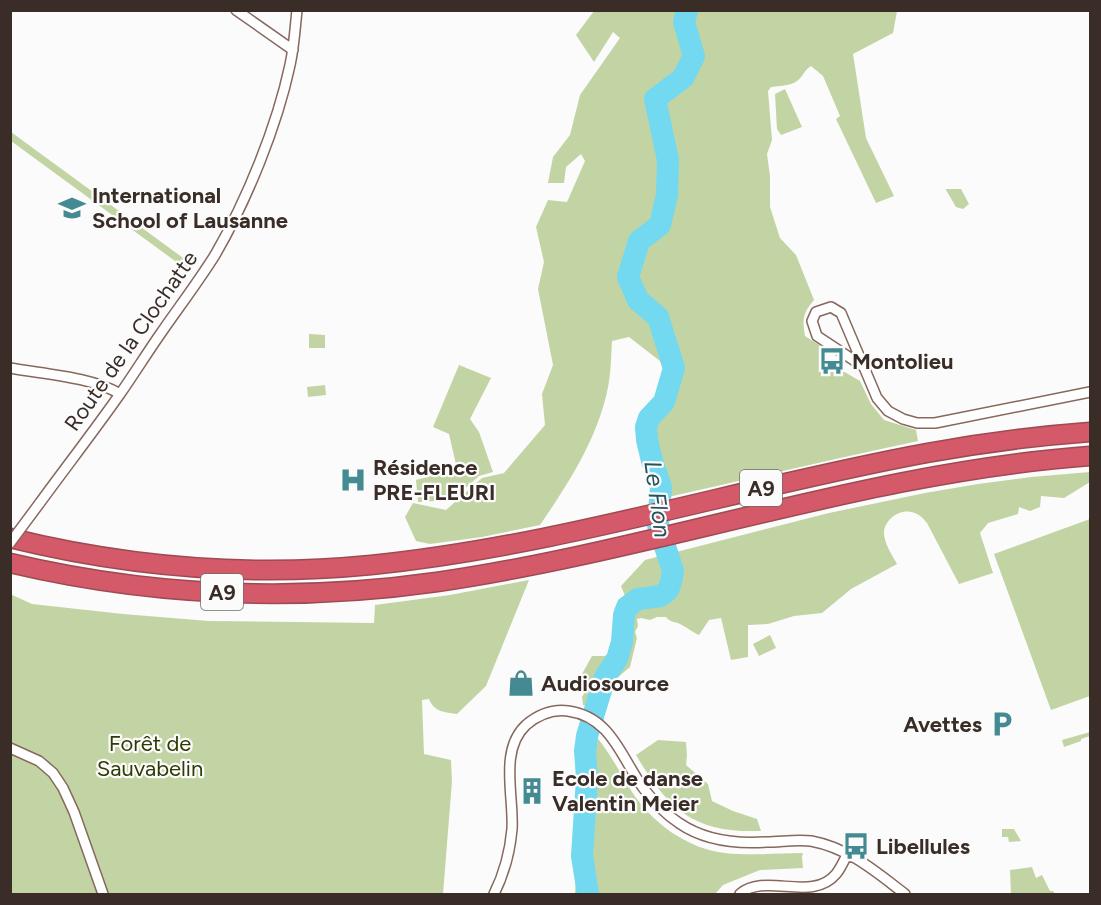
<svg xmlns="http://www.w3.org/2000/svg" width="1101" height="905" viewBox="0 0 1101 905" font-family="Figtree,sans-serif">
	<style>
		.green { fill: #c2d4a3 }
		.lines { fill: none; stroke-linecap: round; stroke-linejoin: round }
		.river { stroke: #72d9f0; stroke-width: 22 }
		.minor-casing { stroke: #86685d; stroke-width: 12 }
		.motorway-casing { stroke: #9e4a53; stroke-width: 21 }
		.minor { stroke: #fff; stroke-width: 9 }
		.motorway { stroke: #d45a6a; stroke-width: 18 }
		.minor-bridge-casing { stroke: #86685d; stroke-width: 12; stroke-linecap: butt }
		.minor-bridge { stroke: #fff; stroke-width: 9 }
		.labels { text-anchor: middle; dominant-baseline: central; stroke-width: 4.5; stroke-linejoin: round; paint-order: stroke }
		.shield { fill: #fbfbfb; stroke: #746b67; stroke-width: 1.5 }
		.shield-label { font-size: 21px; font-weight: bold; fill: #3a2d28 }
		.poi-label { font-size: 22px; font-weight: bold; fill: #3a2d28; stroke: #fbfbfb; text-anchor: start }
		.street-label { font-size: 22px; fill: #3a2d28; stroke: #fbfbfb }
		.park-label { font-size: 22px; fill: #2e3c04; stroke: #fbfbfb }
		.water-label { font-size: 24px; font-style: italic; fill: #24525c; stroke: #fbfbfb }
	</style>
	<rect width="100%" height="100%" fill="#fbfbfb"/>
	<path class="green" d="M594,11H897L893,33L853,54L866,138L894,196L876,203L836,119L840,116L823,76L811,66C804,70 803,77 797,81C790,86 779,86 771,87L768,91L772,140L767,154L770,176V207L780,238L796,255L814,300C803,313 802,319 805,336L824,348V360L860,381L871,404L884,420L916,430L918,441L840,458L655,500L645,453L668,384L660,361L629,337L612,341C611,357 611,376 607,392C596,441 568,484 540,525L482,537L430,544L416,541L405,517L413,503L446,510L482,478L504,473L545,425L542,394L553,365L538,289L544,262L536,227L548,200L567,202L585,161L581,154L566,167L564,183H548L553,157L570,135L580,95L620,38L613,32L594,62L576,35Z
		M785,89L802,127L781,135L777,129L775,94Z
		M11,132L190,263L186,269L11,141Z
		M946,189H961L969,204L963,209L956,207L946,190Z
		M309,334L325,335V348H309Z
		M459,365L491,378L470,419L479,432L493,472L479,476L452,500L418,502L416,480L457,469L449,434L433,427Z
		M325,385L326,395L308,397L307,387Z
		M1090,472V482L1064,498L1041,496L1040,507L1030,511L1019,507L1018,514L988,523L980,533L993,573L959,584L927,523C923,518 918,513 911,512C899,509 884,520 884,533C884,543 892,555 897,564L851,589L822,613L794,616L768,624L748,625V657L731,660L721,618L709,620L699,635C692,632 685,626 680,624C674,621 671,623 666,617H657L650,620L641,618L637,619L638,626L635,632L637,638L630,667L617,678L609,690L602,696L597,695L591,706L583,705L582,697L588,687L582,674L592,656H605L614,647L618,600L625,596L621,586L645,560L829,513L925,493L978,484L1031,477Z
		M1090,519V696L1051,710L994,554Z
		M529,580L486,686L457,714C444,712 434,712 429,699L422,700L424,754L451,760L452,781L443,894H11L10,594L32,604L123,614L209,621L374,623L375,605L450,595Z
		M770,635L776,648L759,656L753,644Z
		M588,728C607,746 618,770 632,792C652,823 688,849 725,853C751,856 777,853 803,853L802,857L803,868L760,870L723,885L715,894H575L583,778L580,743L584,730Z
		M1090,732V736L1081,739V741L1064,747L1062,740Z
		M658,740L686,742L687,755L686,765L708,784L712,801L733,811L757,819L761,831C694,833 669,811 636,755Z
		M1002,829H1014L1021,841L1009,842L1008,837H1002Z
		M1032,867L1036,878L1042,875L1050,891H1053L1055,894H1011L1010,870Z"/>
	<g class="lines">
		<path class="river" d="M588,894L582,856L587,778L585,751L587,736L605,677L617,659L622,642L624,615L627,607L638,599L661,596L668,590L671,582L673,571L658,525L661,487L652,461L647,440L646,427L649,418L664,402L674,368L658,317L638,300L628,277L639,241L660,225L667,195L668,160L655,99L683,78L694,56L684,22L687,10"/>
		<defs>
			<path id="minor" d="M236,10L293,50
				M864,367L817,336L812,321L816,312L831,307L841,313L877,398L888,411L903,419L917,423H935L1090,392
				M10,368C43,374 92,377 120,394
				M39,504C66,467 94,431 120,394C134,374 147,353 161,333C179,307 198,282 215,255C247,200 277,126 290,65C294,47 295,29 297,10
				M10,748L39,761L53,773L63,788L74,812L103,894
				M494,894C504,874 510,852 512,829C514,796 499,750 526,725C538,715 552,709 568,711C612,717 621,758 644,789C654,802 665,814 679,823C705,841 736,844 766,842C781,842 796,839 811,841C849,848 876,872 905,894
				M740,894C765,872 812,903 836,874C841,868 844,860 848,853"/>
			<path id="motorway" d="M10,538C128,567 250,577 371,565C560,546 741,487 927,453C981,443 1036,436 1090,432
				M10,563C150,596 295,602 437,582C657,550 868,472 1090,456"/>
		</defs>
		<use href="#minor" class="minor-casing"/>
		<use href="#motorway" class="motorway-casing"/>
		<use href="#minor" class="minor"/>
		<use href="#motorway" class="motorway"/>
		<defs>
			<path id="minor-bridge" d="M10,543L39,504"/>
		</defs>
		<use href="#minor-bridge" class="minor-bridge-casing"/>
		<use href="#minor-bridge" class="minor-bridge"/>
	</g>
	<defs>
		<symbol id="school-bare" viewBox="-9 -9 18 18"><path d="M0-5L7-2L0 1L-7-2ZM-4 1L0 2.5L4 1V4Q0 6-4 4Z" fill="#438a92" stroke="#fbfbfb" stroke-width="2.5" paint-order="stroke"/></symbol>
		<symbol id="bus-bare" viewBox="-9 -9 18 18"><path d="M-5-6H5V4H4V6H2V4H-2V6H-4V4H-5ZM-3.5-4V0h7V-4ZM-3.5 1.2v1.5H-2V1.2ZM2 1.2v1.5H3.5V1.2Z" fill="#438a92" stroke="#fbfbfb" stroke-width="2.5" paint-order="stroke"/></symbol>
		<symbol id="hospital-bare" viewBox="-9 -9 18 18"><path d="M-5-5h3v3.5h4V-5h3V5h-3V1.5h-4V5h-3Z" fill="#438a92" stroke="#fbfbfb" stroke-width="2.5" paint-order="stroke"/></symbol>
		<symbol id="shop-bare" viewBox="-9 -9 18 18"><path d="M-5-2.5h2.3a2.7 3.5 0 0 1 5.4 0H5L5.5 6h-11ZM-1.5-2.5h3a1.5 2.3 0 0 0-3 0Z" fill="#438a92" stroke="#fbfbfb" stroke-width="2.5" paint-order="stroke"/></symbol>
		<symbol id="parking-bare" viewBox="-9 -9 18 18"><path d="M-3.5-5.5H1a3.5 3.5 0 0 1 0 7H-1V5.5H-3.5ZM-1-3.4V-.6H.8a1.4 1.4 0 0 0 0-2.8Z" fill="#438a92" stroke="#fbfbfb" stroke-width="2.5" paint-order="stroke"/></symbol>
		<symbol id="building-bare" viewBox="-9 -9 18 18"><path d="M-4-6H4V6H1V3H-1V6H-4ZM-2.5-4.3h1.7v1.8h-1.7ZM.8-4.3h1.7v1.8H.8ZM-2.5-1h1.7V.8h-1.7ZM.8-1h1.7V.8H.8Z" fill="#438a92" stroke="#fbfbfb" stroke-width="2.5" paint-order="stroke"/></symbol>
	</defs>
	<g fill-rule="evenodd">
		<use href="#school-bare" x="53" y="189" width="38" height="38"/>
		<use href="#bus-bare" x="813" y="342" width="38" height="38"/>
		<use href="#hospital-bare" x="334" y="461" width="38" height="38"/>
		<use href="#shop-bare" x="502" y="664" width="38" height="38"/>
		<use href="#parking-bare" x="983" y="705" width="38" height="38"/>
		<use href="#building-bare" x="513" y="772" width="38" height="38"/>
		<use href="#bus-bare" x="837" y="827" width="38" height="38"/>
	</g>
	<g class="labels">
		<g class="shield">
			<rect x="740" y="470" width="42" height="36" rx="4.5"/>
			<rect x="201" y="574" width="42" height="36" rx="4.5"/>
		</g>
		<g class="shield-label">
			<text x="761" y="488">A9</text>
			<text x="222" y="592">A9</text>
		</g>
		<g class="poi-label">
			<text x="92" y="195">International<tspan x="92" dy="25">School of Lausanne</tspan></text>
			<text x="852" y="361">Montolieu</text>
			<text x="373" y="467">Résidence<tspan x="373" dy="25">PRE-FLEURI</tspan></text>
			<text x="541" y="683">Audiosource</text>
			<text x="982" y="724" text-anchor="end">Avettes</text>
			<text x="552" y="778">Ecole de danse<tspan x="552" dy="25">Valentin Meier</tspan></text>
			<text x="876" y="846">Libellules</text>
		</g>
		<g class="street-label">
			<text transform="translate(131 341) rotate(-55)">Route de la Clochatte</text>
		</g>
		<g class="park-label">
			<text x="150" y="743">Forêt de<tspan x="150" dy="25">Sauvabelin</tspan></text>
		</g>
		<g class="water-label">
			<text transform="translate(658 499) rotate(82)">Le Flon</text>
		</g>
	</g>
	<rect width="1101" height="905" fill="none" stroke="#3a2d28" stroke-width="24"/>
</svg>
